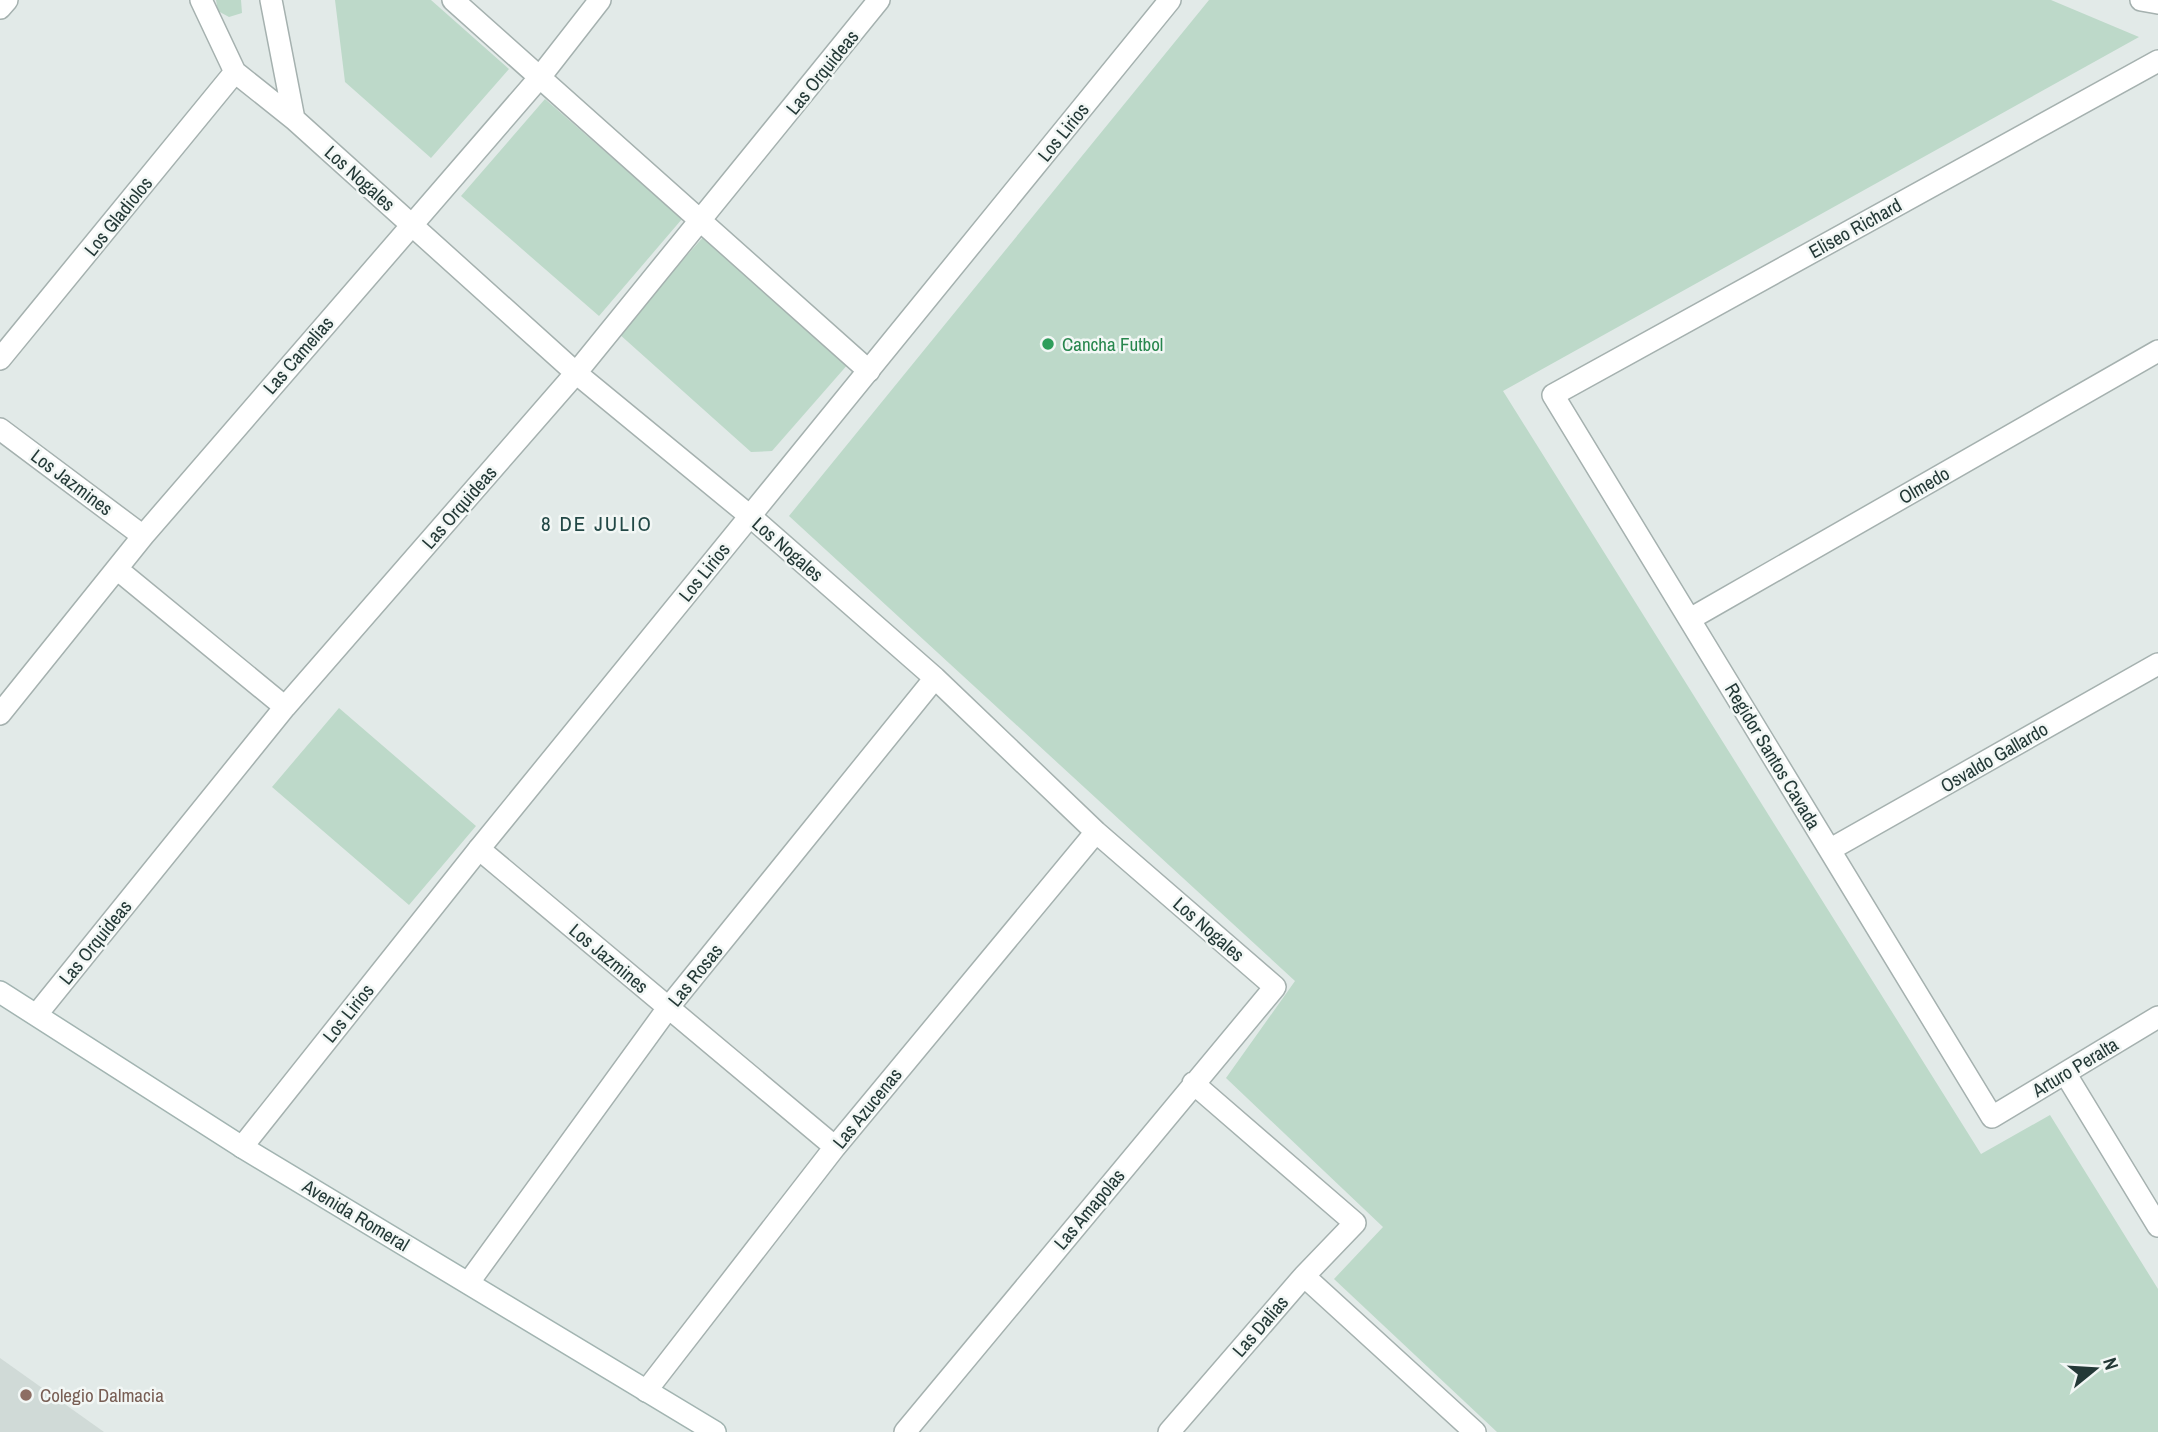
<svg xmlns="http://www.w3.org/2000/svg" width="2158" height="1432" viewBox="0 0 2158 1432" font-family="'Archivo Narrow',sans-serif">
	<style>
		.built { fill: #d0dad7 }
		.green { fill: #bdd9c9 }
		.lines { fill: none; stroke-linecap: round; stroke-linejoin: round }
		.minor-casing { stroke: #a5b1af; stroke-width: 24 }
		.tertiary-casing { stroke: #a5b1af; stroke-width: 24 }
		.secondary-casing { stroke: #a2b4b1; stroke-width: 24 }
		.minor { stroke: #fff; stroke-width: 21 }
		.tertiary { stroke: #fff; stroke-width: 21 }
		.secondary { stroke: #fff; stroke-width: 21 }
		.leisure-dot { fill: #2e9e5b; stroke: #f2f7f5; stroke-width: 2.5 }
		.education-dot { fill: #8d6e63; stroke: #f2f7f5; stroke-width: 2.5 }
		.labels { text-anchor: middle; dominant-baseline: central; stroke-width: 5; stroke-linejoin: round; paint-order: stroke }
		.street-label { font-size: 19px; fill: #243937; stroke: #f2f7f5 }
		.leisure-label { font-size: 19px; fill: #27864d; stroke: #f2f7f5; text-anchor: start }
		.education-label { font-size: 19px; fill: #785e54; stroke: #f2f7f5; text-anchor: start }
		.neighbourhood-label { font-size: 21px; letter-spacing: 2px; fill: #224846; stroke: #f2f7f5 }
	</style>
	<rect width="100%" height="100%" fill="#e2eae8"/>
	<path class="built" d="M0,1358L104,1432H0Z"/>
	<path class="green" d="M216,0H241L242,13L229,17L218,11Z
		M335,0H431L509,69L431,158L345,82Z
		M1209,0H2051L2139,37L1503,391L1981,1154L2050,1115L2158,1289V1432H1497L1334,1279L1383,1227L1226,1078L1295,981L789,516Z
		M545,99L682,219L599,316L461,196Z
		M705,235L849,363L772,451L751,452L618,333Z
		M339,708L476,826L409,905L272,787Z"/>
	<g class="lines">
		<defs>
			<path id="minor" d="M201,0L235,72L294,119L576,373L750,516L935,678L1096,832L1275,987L905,1432
				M271,0L294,119
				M453,0L869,371
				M0,8L7,0
				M2158,61L1553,395L1992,1117L2158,1017
				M0,359L235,72
				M0,429L143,536
				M117,569L285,707
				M1690,619L2158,351
				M0,714L143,536L540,77L600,0
				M479,849L835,1147
				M1831,849L2158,664
				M37,1014L285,707L576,373L879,0
				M2065,1073L2158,1226
				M1304,1276L1475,1432
				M469,1282L668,1008L935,678
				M646,1391L835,1147L1096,832
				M1169,1432L1304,1276L1355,1223L1193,1083"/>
			<path id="tertiary" d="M2141,0L2158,3
				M242,1147L479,849L1170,0"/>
			<path id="secondary" d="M0,992L242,1147L715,1432"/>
		</defs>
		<use href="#minor" class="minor-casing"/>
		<use href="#tertiary" class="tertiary-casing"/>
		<use href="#secondary" class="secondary-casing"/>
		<use href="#minor" class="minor"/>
		<use href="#tertiary" class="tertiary"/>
		<use href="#secondary" class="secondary"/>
	</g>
	<circle class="leisure-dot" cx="1048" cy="344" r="7"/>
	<circle class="education-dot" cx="26" cy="1395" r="7"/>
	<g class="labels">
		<g class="street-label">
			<text transform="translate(822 72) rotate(-51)">Las Orquideas</text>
			<text transform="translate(1063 132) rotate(-51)">Los Lirios</text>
			<text transform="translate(360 178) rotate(42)">Los Nogales</text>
			<text transform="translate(118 216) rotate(-51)">Los Gladiolos</text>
			<text transform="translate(1855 228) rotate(-29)">Eliseo Richard</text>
			<text transform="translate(298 355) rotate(-49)">Las Camelias</text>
			<text transform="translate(72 482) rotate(37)">Los Jazmines</text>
			<text transform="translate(1924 485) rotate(-30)">Olmedo</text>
			<text transform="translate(459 507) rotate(-49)">Las Orquideas</text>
			<text transform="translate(788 549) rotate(41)">Los Nogales</text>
			<text transform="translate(704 572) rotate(-51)">Los Lirios</text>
			<text transform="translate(1773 756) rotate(59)">Regidor Santos Cavada</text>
			<text transform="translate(1994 757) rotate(-30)">Osvaldo Gallardo</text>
			<text transform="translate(1209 929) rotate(41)">Los Nogales</text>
			<text transform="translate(95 942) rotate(-51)">Las Orquideas</text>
			<text transform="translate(609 958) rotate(40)">Los Jazmines</text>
			<text transform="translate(695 975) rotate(-51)">Las Rosas</text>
			<text transform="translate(348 1013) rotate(-51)">Los Lirios</text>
			<text transform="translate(2075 1067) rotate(-31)">Arturo Peralta</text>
			<text transform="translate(867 1108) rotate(-51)">Las Azucenas</text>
			<text transform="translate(1089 1209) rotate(-50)">Las Amapolas</text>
			<text transform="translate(356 1215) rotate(31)">Avenida Romeral</text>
			<text transform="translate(1260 1326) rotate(-49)">Las Dalias</text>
		</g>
		<g class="leisure-label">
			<text x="1062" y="344">Cancha Futbol</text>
		</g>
		<g class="education-label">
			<text x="40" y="1395">Colegio Dalmacia</text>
		</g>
		<g class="neighbourhood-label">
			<text x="597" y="523">8 DE JULIO</text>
		</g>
	</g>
	<g transform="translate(2095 1369) rotate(72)" stroke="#f2f7f5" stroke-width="5" paint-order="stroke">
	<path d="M0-5L12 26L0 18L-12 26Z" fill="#243937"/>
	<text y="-10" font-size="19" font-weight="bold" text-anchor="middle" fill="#243937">N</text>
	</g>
</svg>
